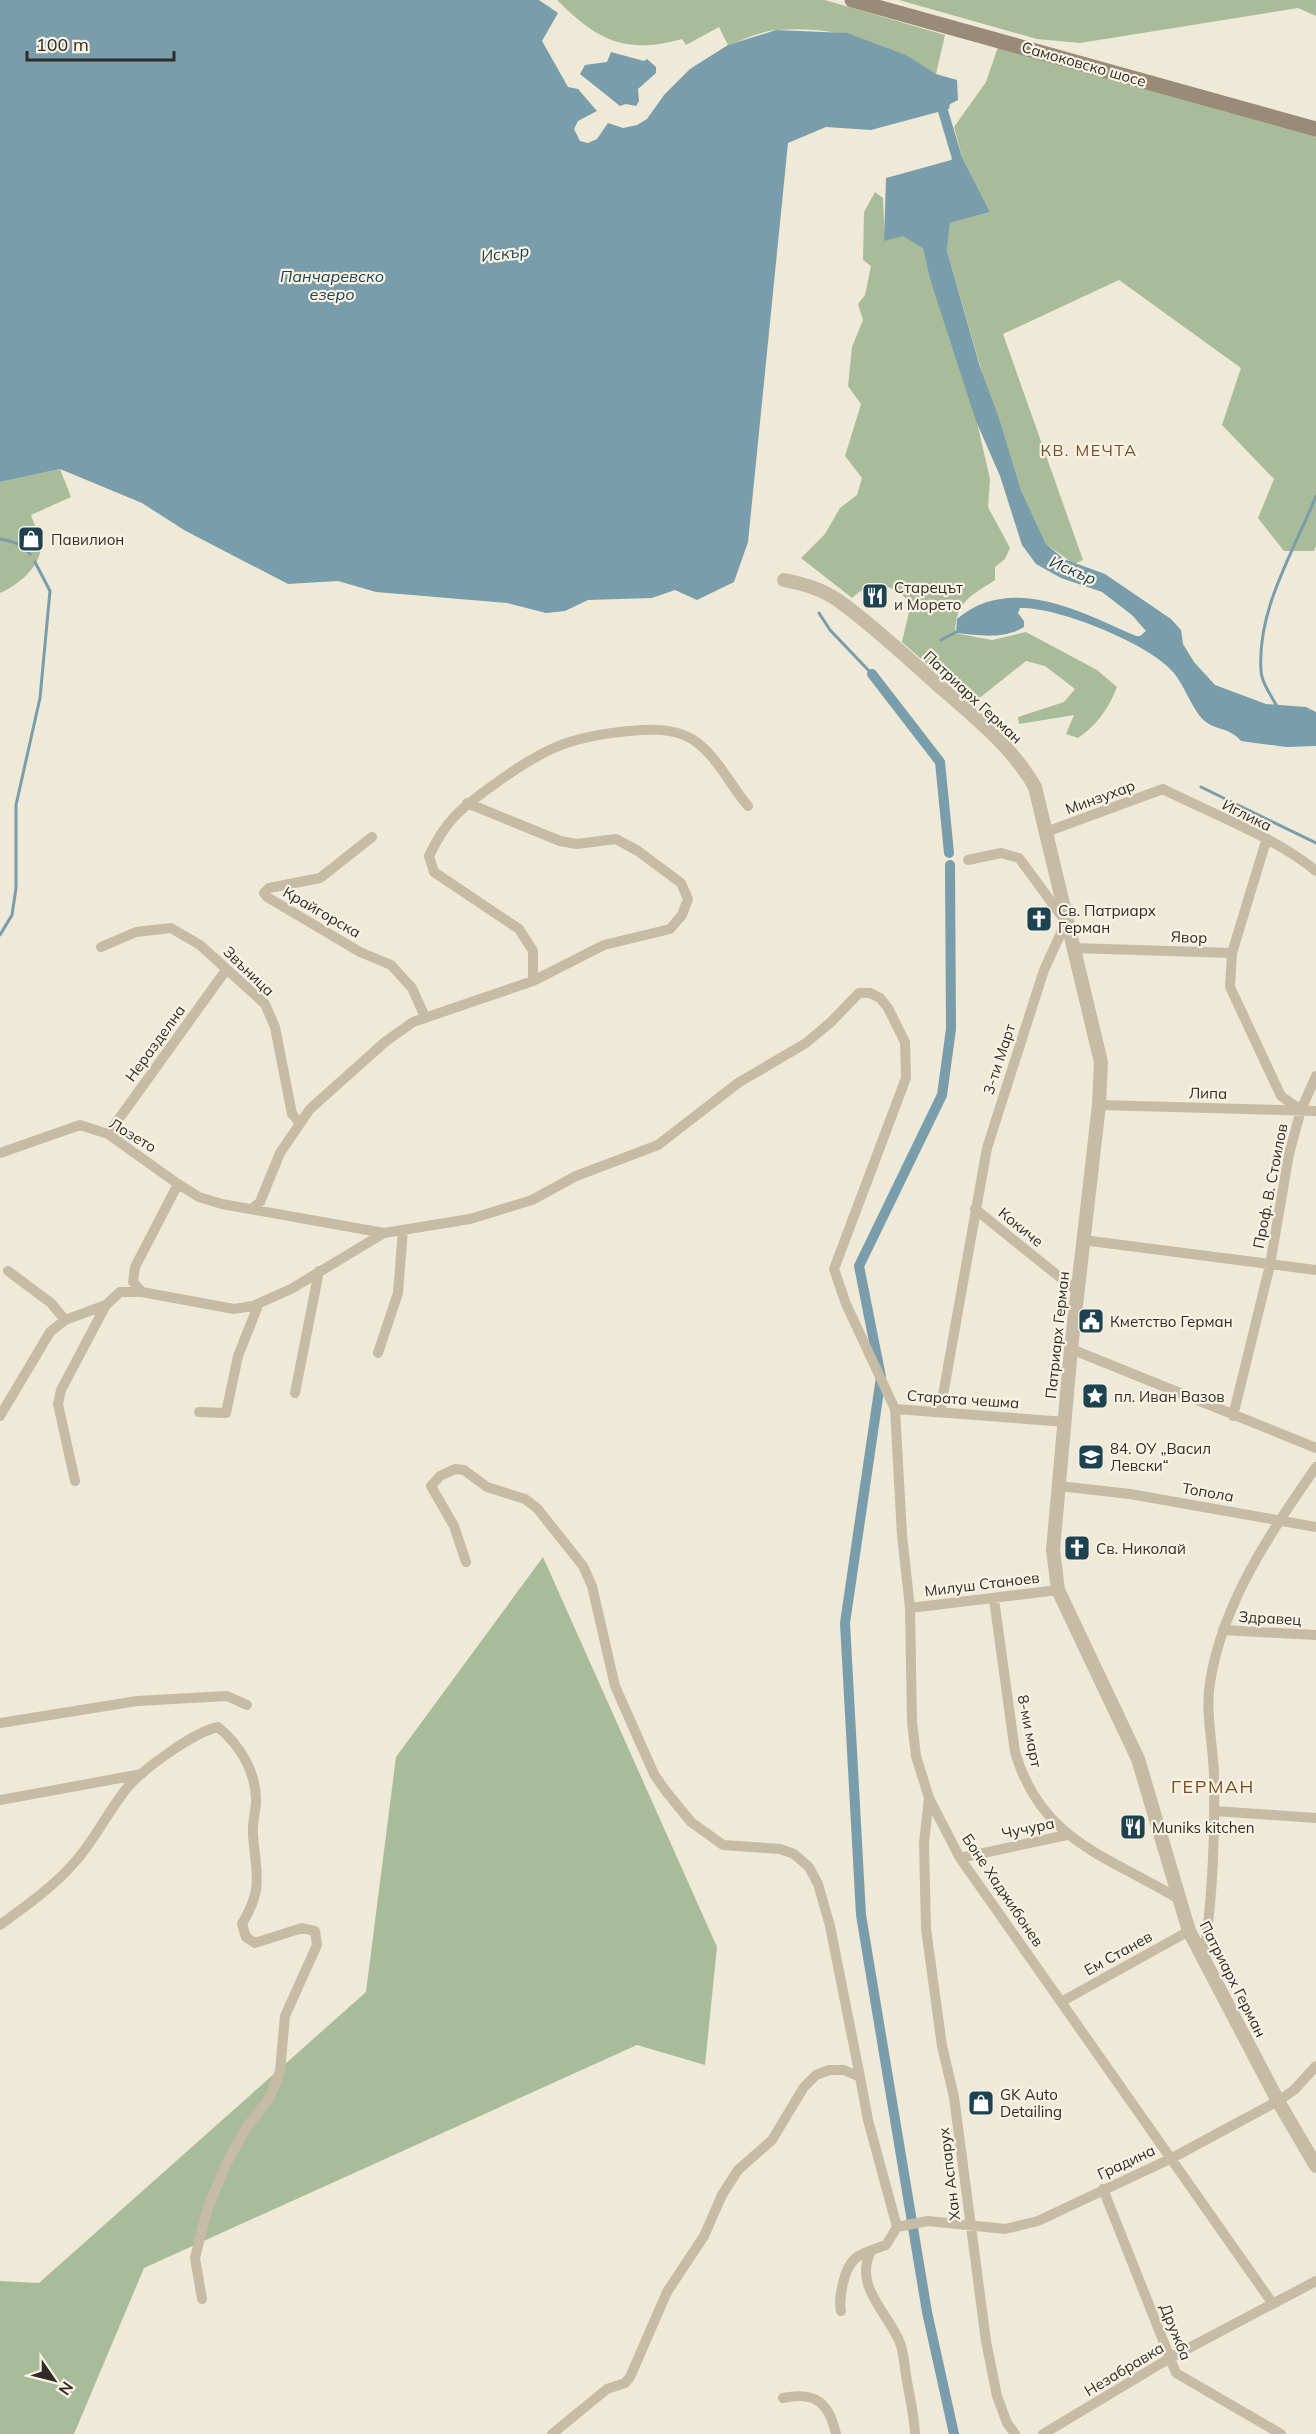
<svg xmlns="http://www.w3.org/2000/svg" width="1316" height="2434" viewBox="0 0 1316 2434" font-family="Mulish,sans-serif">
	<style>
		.green { fill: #a9bc99 }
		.water { fill: #799daa }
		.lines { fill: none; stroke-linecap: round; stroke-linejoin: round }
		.stream { stroke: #799daa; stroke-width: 3 }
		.canal { stroke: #799daa; stroke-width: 10 }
		.minor { stroke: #c6bba5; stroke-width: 10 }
		.tertiary { stroke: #c6bba5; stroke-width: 14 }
		.secondary { stroke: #998b77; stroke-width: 15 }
		.labels { text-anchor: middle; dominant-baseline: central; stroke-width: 4.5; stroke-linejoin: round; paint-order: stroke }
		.street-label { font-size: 15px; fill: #322c26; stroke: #f7f2e3 }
		.poi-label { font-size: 15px; fill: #322c26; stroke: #f7f2e3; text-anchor: start }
		.water-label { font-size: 16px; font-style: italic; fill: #1e4250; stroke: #f7f2e3 }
		.neighbourhood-label { font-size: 16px; letter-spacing: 1.5px; fill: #7b4c24; stroke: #f7f2e3 }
		.quarter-label { font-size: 18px; letter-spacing: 1.5px; fill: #7b4c24; stroke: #f7f2e3 }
	</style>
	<rect width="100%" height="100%" fill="#efe9d8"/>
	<path class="green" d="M557,0H825L945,35L936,74C883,44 840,25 777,30C761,31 743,40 728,45L719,27L686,45L682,39C625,55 597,40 557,0Z
		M899,0H1316V16L1298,8L1080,43L1037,39Z
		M998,47L1316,136V546L1314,551H1284L1258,518L1274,479L1222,425L1241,368L1119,280L1003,334L1083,560L1074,564L1046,544L1021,490L1001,424L990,400L947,251L950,223L990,212L962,157L954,127L986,82Z
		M875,192L883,198L885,240L933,227L926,256L930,279L973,405L990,479L988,507L1010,548L1005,559L995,567V580C971,596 956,601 955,633L992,640L1026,632L1097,670L1117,687C1109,708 1097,725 1078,738L1066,734L1074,715L1019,724L1018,717L1064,702L1075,689L1045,666L1026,661L972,704L902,642L911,603C891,583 874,578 852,598L801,558L825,534L840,508L857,495L862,478L845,456L861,404L848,386L852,347L863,320L858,304L865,295L871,266L863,260L864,212Z
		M60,469L71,497L31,515C34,524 42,539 41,548C38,569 18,585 0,593V482Z
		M543,1557L717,1947L705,2065L637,2045L144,2268L74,2434H0V2281L39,2283L366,1992L396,1757Z"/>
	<path class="water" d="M0,0H539L558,13L542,41L568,87L578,89L597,111L578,121L574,129L580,141L588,143L597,139L608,123L623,128L637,125L647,119L664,95L690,69L728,45L776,30L847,33L906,55L936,74L957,80L958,100L950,104L949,109L871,130L826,127L788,143L748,542L734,582L697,600L675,590L652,598L588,600L565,611L546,613L507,603L376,592L338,581L288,584L184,530L142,503L60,469L0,482Z
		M611,52L644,61L647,59L656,67V73L638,89L639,101L636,106L626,104L620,106L580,74L585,65L607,62Z
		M962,157L990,212L950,223L947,251L980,367L1001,424L1021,490L1046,544L1064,559L1105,574L1171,619L1181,630L1183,644L1194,662L1215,685L1266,704L1306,707L1316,712V746L1286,747L1241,741C1229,727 1218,731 1206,722C1194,714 1184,684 1173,672C1150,644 1056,606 1020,608L1018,613L1024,621V627C1003,640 978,635 956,633L957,619C1010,573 1082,612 1136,636H1140L1146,631L1132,615L1102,592L1061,578L1036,564L1022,545L1000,476L976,421L930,279L923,248L903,236L884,241L886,178Z"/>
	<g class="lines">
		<path class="stream" d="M0,539C12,541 22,544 30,554
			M819,613L830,630L872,674
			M941,640L958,631
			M1278,708C1272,697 1261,682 1261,670C1257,609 1294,551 1316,496
			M1201,787L1316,843
			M0,935L12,915L16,888V805L40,698L50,591L35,562"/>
		<path class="canal" d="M943,111L957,158L954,171
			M872,674L940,762L949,853
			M950,865L951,1029L942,1095L859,1266L881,1377L845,1623L861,1915L927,2312L954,2434"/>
		<path class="minor" d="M1046,832L1163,789C1208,812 1279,839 1316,871
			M372,837L320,878L269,888L264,893L267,897L360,952L391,965L412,988L425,1017
			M101,947L136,932L171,928L200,945L265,1004L275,1027L292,1114L300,1123
			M1073,948L1232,953
			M533,981V951L519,929L434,872L429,856C446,820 460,809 492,786C541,750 569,736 630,731C651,729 673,728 692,739C716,754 730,785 748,806
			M1099,1105L1316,1111
			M1301,1110L1316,1076
			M108,1134L226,970
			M0,1153L80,1125L108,1134L178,1184L199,1197L222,1204L384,1233
			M253,1208L260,1202L280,1153L310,1109L385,1042L413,1022L533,981L604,945L670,929L682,915L688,899L681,883L638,851L616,839L577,844L560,841L467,803
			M975,1209L1077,1291
			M1083,1240L1316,1270
			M8,1271L51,1303L65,1320
			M142,1292L133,1282L135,1267L178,1184
			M1071,1349L1316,1448
			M378,1353L398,1293L403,1230
			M295,1393L319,1271
			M895,1409L1066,1422
			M199,1412L226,1413L238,1356L259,1303
			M940,1412L987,1148L1044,970L1066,922L1019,858L1001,853L968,860
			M0,1416L50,1332L65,1320L106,1305L120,1292H142L234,1309L253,1306L291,1289L384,1233L470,1219L532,1200L576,1176L658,1145L738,1083L806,1043L831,1022L859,993H870L880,998L888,1008L905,1042L906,1078L834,1269L846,1304L895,1409L902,1535L910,1608L912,1722L916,1756L929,1798L960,1858L1273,2304
			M1233,1416L1270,1265L1289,1154L1301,1110L1281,1096L1230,987L1232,953L1266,841
			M75,1481L58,1404L61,1390L106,1305
			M1059,1486L1130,1494L1316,1527
			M466,1562L454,1526L431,1486L440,1476L455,1469L464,1470L487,1487L525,1499L537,1508L583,1566L592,1586L615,1686L654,1774L665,1790L691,1822L723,1845L780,1849L794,1854L809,1867L818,1884L830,1926L860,2077
			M994,1599L1015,1752C1041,1841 1106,1855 1177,1898
			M910,1608L1058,1590
			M1223,1630L1316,1635
			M0,1723L137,1701L227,1696L247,1705
			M929,1798L924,1843L926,1929L942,2046L954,2097L986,2341L997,2396L1007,2423L1015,2434
			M0,1800L142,1774
			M1215,1811L1316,1818
			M960,1858L1067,1835
			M0,1925C26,1906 53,1887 74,1863C95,1840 108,1811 127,1788C143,1769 194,1732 218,1727C240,1745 257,1773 256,1803C255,1814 252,1825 253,1835C256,1875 264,1887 242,1924L246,1937L255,1943L302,1928L315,1931L317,1945L285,2016L280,2071L270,2097L246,2128L226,2164L207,2210L195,2258L202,2299
			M1203,1961C1213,1900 1215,1835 1214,1774C1213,1745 1205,1711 1210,1683C1222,1603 1271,1532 1316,1467
			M1061,2002L1189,1931
			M1103,2189L1176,2373L1281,2434
			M897,2227L928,2221L1005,2229L1038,2221L1172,2158L1278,2101L1294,2090L1316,2066
			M871,2251C853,2287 888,2312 900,2343C904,2353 904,2364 906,2375C909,2395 914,2413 915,2434
			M783,2398C816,2391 829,2403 836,2434
			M552,2434L607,2389L625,2383L630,2377L667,2292L704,2236L722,2195L738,2170L772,2140L804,2087L816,2075L829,2070H844L860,2077L868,2120L897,2227L886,2245C861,2254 850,2254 843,2283C841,2293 839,2301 841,2311
			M1043,2434L1170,2358L1316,2281"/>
		<path class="tertiary" d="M784,580C804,584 822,589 839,601C871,624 901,652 930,678C967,711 1010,743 1035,787L1101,1062L1099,1105L1071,1349L1053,1550L1058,1590L1138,1759L1189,1931L1278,2101L1316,2166"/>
		<path class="secondary" d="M852,0L1316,129"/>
	</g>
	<defs>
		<symbol id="shop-square" viewBox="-11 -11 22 22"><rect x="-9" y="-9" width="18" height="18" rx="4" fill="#1e4250" stroke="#f7f2e3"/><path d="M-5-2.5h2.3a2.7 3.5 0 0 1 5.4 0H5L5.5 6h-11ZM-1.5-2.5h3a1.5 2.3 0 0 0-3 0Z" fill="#fff"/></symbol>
		<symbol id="restaurant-square" viewBox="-11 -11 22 22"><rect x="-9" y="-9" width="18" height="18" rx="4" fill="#1e4250" stroke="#f7f2e3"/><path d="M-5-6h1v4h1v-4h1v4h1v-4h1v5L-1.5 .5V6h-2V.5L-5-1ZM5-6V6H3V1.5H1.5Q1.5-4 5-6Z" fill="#fff"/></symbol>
		<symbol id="church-square" viewBox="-11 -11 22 22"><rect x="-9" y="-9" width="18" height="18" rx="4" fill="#1e4250" stroke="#f7f2e3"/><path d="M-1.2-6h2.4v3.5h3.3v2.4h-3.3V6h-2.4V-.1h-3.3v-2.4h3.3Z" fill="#fff"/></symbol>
		<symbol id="civic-square" viewBox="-11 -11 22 22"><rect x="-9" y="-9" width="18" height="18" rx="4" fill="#1e4250" stroke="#f7f2e3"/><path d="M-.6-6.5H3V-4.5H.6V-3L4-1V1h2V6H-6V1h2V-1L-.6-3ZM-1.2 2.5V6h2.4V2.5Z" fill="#fff"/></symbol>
		<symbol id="sight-square" viewBox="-11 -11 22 22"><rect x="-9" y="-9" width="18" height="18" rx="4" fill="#1e4250" stroke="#f7f2e3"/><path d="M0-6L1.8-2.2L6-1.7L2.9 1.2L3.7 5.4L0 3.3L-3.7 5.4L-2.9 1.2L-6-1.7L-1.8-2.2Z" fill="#fff"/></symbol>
		<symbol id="school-square" viewBox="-11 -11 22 22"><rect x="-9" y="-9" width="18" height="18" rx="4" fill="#1e4250" stroke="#f7f2e3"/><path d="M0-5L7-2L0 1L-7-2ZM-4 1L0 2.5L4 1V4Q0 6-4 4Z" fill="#fff"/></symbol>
	</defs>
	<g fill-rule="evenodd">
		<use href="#shop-square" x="16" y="524" width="30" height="30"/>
		<use href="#restaurant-square" x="860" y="581" width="30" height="30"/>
		<use href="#church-square" x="1024" y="904" width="30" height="30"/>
		<use href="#civic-square" x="1076" y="1306" width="30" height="30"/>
		<use href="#sight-square" x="1080" y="1381" width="30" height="30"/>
		<use href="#school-square" x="1076" y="1442" width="30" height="30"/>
		<use href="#church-square" x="1062" y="1533" width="30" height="30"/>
		<use href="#restaurant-square" x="1118" y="1812" width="30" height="30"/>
		<use href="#shop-square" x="966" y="2088" width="30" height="30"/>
	</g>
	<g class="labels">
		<g class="street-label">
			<text transform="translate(1084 64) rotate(16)">Самоковско шосе</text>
			<text transform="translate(973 697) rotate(43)">Патриарх Герман</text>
			<text transform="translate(1100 797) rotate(-20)">Минзухар</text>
			<text transform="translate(1247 815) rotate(26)">Иглика</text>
			<text transform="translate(322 912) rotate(30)">Крайгорска</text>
			<text transform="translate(1189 937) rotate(2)">Явор</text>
			<text transform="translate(249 971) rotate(44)">Звъница</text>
			<text transform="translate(155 1043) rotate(-54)">Неразделна</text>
			<text transform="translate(999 1059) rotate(-72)">3-ти Март</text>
			<text transform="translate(1208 1093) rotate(1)">Липа</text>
			<text transform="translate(133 1135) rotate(31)">Лозето</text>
			<text transform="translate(1270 1186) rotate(-79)">Проф. В. Стоилов</text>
			<text transform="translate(1021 1227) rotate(39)">Кокиче</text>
			<text transform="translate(1057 1335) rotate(-84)">Патриарх Герман</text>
			<text transform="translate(963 1399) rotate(4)">Старата чешма</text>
			<text transform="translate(1208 1492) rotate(10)">Топола</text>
			<text transform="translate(982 1584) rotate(-7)">Милуш Станоев</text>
			<text transform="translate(1270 1618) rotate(3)">Здравец</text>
			<text transform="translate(1030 1731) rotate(79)">8-ми март</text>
			<text transform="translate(1028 1828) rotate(-12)">Чучура</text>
			<text transform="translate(1003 1890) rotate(56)">Боне Хаджибонев</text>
			<text transform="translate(1118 1953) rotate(-29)">Ем Станев</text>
			<text transform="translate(1233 1979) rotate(63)">Патриарх Герман</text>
			<text transform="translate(1126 2162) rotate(-25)">Градина</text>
			<text transform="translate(949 2174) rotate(-97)">Хан Аспарух</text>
			<text transform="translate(1176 2332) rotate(68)">Дружба</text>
			<text transform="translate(1124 2369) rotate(-31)">Незабравка</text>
		</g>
		<g class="poi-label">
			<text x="51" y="539">Павилион</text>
			<text x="894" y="587">Старецът<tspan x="894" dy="17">и Морето</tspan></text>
			<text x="1058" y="910">Св. Патриарх<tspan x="1058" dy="17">Герман</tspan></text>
			<text x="1110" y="1321">Кметство Герман</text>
			<text x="1114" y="1396">пл. Иван Вазов</text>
			<text x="1110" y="1448">84. ОУ „Васил<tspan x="1110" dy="17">Левски“</tspan></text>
			<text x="1096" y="1548">Св. Николай</text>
			<text x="1152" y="1827">Muniks kitchen</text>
			<text x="1000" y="2094">GK Auto<tspan x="1000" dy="17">Detailing</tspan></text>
		</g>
		<g class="water-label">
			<text transform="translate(505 253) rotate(-7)">Искър</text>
			<text x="332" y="276">Панчаревско<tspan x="332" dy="18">езеро</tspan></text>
			<text transform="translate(1073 570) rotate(23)">Искър</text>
		</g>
		<g class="neighbourhood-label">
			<text x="1089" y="450">КВ. МЕЧТА</text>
		</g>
		<g class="quarter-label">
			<text x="1213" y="1786">ГЕРМАН</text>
		</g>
	</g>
	<g transform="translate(54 2380) rotate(125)" stroke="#f7f2e3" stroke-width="4.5" paint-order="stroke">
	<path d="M0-4.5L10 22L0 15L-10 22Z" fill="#322c26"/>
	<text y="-9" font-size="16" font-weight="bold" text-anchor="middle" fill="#322c26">N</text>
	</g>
	<path d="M27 51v9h147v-9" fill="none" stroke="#322c26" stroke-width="3"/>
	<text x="36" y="51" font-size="18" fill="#322c26" stroke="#f7f2e3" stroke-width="4.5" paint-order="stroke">100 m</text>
</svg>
